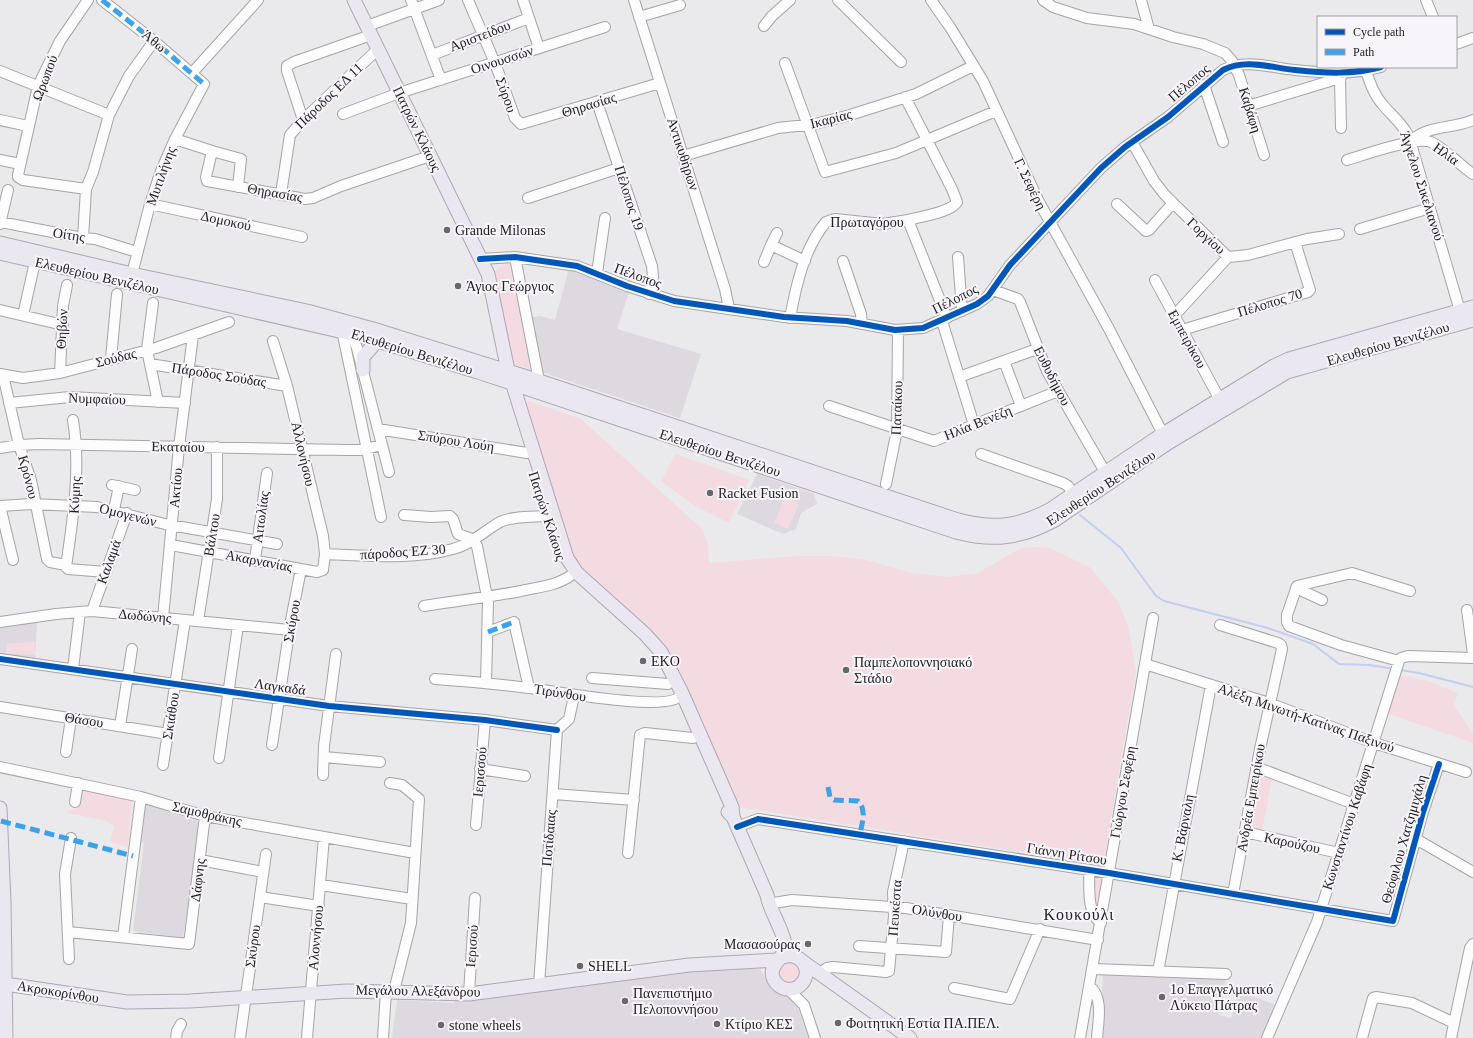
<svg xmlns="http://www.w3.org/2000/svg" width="1473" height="1038" viewBox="0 0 1473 1038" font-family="Georgia,serif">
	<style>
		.built { fill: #ded9e0 }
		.green { fill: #f3dbe1 }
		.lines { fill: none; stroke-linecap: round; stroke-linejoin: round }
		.stream { stroke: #c3cff1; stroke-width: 2 }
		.minor-casing { stroke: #a5a4a6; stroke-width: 12 }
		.major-casing { stroke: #aba8b6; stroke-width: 15 }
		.minor { stroke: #fcfcfc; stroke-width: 10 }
		.major { stroke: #eae7f0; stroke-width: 13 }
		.quiet { stroke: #3ea2ea; stroke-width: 5; stroke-dasharray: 10 5; stroke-linecap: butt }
		.cycleway-casing { stroke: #f8f5fa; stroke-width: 8 }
		.cycleway { stroke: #0057b8; stroke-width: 6 }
		.poi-dot { fill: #686769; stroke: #f8f5fa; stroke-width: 1.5 }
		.labels { text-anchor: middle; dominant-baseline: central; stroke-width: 4; stroke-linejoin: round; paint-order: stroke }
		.street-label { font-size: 14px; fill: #222123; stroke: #f8f5fa }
		.poi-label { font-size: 14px; fill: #222123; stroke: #f8f5fa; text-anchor: start }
		.quarter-label { font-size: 16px; letter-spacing: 1px; fill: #222123; stroke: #f8f5fa }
	</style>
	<rect width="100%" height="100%" fill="#eae9eb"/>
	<path class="built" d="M569,268L581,271L629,292L617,329L701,354L680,418L542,372L532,317L540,316L555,320Z
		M757,474L814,494L817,504L801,513L796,529L783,534L737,514Z
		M37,622L35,659L0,655V627Z
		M144,802L200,822L183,938L133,931L144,843L140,842Z
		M754,967L761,970L772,990L788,997L796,1003L809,1038H392L397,1000L454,1003L456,999L494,998L699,970Z
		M1103,975L1226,979L1219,1015L1231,1018L1240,992L1276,1005L1262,1038H1099Z"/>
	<path class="green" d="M511,263L530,369L514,364L511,355L495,276V272L501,266Z
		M529,401L581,419L702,529L707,540L709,563L796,556H831L867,560L911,573L950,577L978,573L1021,548L1035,547L1050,548L1091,568L1118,602L1128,625L1136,672L1103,865L738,807L683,684L579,566L571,554L525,403Z
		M676,454L749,480L729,523L695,506L661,481Z
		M785,497L799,503L788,529L774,523Z
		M35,641V655L6,653L7,644Z
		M1398,675L1428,681L1458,693L1453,704L1473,734V743L1386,713Z
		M1261,774L1272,778L1262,831L1251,828Z
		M81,788L132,801L128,847L110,842L114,827L107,821L68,813L69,810H74L78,806L79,789Z
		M1089,870L1109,873L1097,921Z
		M778 973a11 11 0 1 1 22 0a11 11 0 1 1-22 0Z"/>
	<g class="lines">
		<path class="stream" d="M1080,515L1121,548L1156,596L1164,601L1268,628L1313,644L1339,664L1369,665L1394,669
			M1400,670L1419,673L1473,687"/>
		<defs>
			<path id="minor" d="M102,0L154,41L204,84L175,139L161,171L150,204L132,274
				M411,0L441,80
				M468,0L495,63L515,118L521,124L660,83
				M523,0L539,48
				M634,0L725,289L729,308
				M838,0L901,62
				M931,0L950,27L983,81L1039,202L1108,327L1163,434
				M1043,0L1053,7L1087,18L1134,24L1173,37L1203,44L1225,53L1232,61L1239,75L1264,155
				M1141,0L1149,29
				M1426,0L1433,17
				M639,17L680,5
				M367,26L439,0
				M764,26L772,16L790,0
				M1456,44L1473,38
				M432,55L529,18
				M785,63L825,172L896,153L996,111
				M0,71L109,115
				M1366,71C1370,83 1374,95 1383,105C1392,116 1403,124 1409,137L1460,311
				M192,73L258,0
				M1340,78L1341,128
				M1204,85L1223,142
				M905,97L952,189L957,202C952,212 919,217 908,220
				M597,102L652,266L653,277L649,294
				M1248,106L1340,78L1344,73
				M343,114L399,93L605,27
				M0,120L28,126
				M303,120L287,71V66L294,62L371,35
				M175,139L212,151L206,177L207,181L305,199L313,198L341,186L430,156
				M1412,140C1429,125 1452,129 1473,120
				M1132,142L1154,181L1165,195L1228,257L1248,255L1307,239L1339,234
				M212,151L241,159L238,187
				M683,156L778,128L815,124L850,115L916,94L973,66
				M0,160L20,164
				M1347,160C1363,155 1417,136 1431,142C1447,150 1458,164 1473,174
				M86,189L23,180L18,177V175L38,86L60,41L88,0
				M281,194L290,135L303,120L378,49
				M528,198L619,168
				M150,204L302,237
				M1117,204L1146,231L1149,230L1172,204
				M0,222L83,238L95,239L137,252
				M0,224L8,190
				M1360,229L1430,208
				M777,233L771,245L805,261
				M83,238L86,189L93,172L109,115L129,76L154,41
				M515,257L539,381
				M958,257L962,311
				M480,259L515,257L577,266L627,286L674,301L784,317L847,321L895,330L923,328L977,304L988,296L1010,265L1101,168L1125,147L1168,117L1223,70C1246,58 1272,68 1295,70C1325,73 1352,75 1381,67
				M843,261L861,314L862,324
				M764,262L771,245
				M597,273L605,218
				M1155,280L1219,398
				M993,290L1018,299L1020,302L1047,371L1105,472
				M153,303L147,350L158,402
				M0,310L63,325
				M23,315L35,262
				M1174,316L1228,257
				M790,318C796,286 804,248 826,222L835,219L883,224L908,220L947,318
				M942,321L974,425
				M1182,330L1308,292L1310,290L1295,242
				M111,359L117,294
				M1004,361L1021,406
				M150,364L287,386
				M60,373L63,306L67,285
				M0,374L23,378L60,373L156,348L229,322
				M3,375L19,445L31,480L47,559L50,562L66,565
				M959,377L1037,349
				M9,403L70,397L185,403
				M829,406L934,441L1058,391
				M73,420C81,469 73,518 66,567L68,569L106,572
				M378,429L527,453L534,451
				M0,448L19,445L40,444L346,450H361L382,445
				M981,454L1063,483L1068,486L1073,494
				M886,484L897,430L898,330
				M112,485L135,490
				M0,506L31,504L97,507L165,524L277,544
				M0,506L13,560
				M114,510L119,486
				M404,515L431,517L450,516L453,519L458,534L472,539L477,546L488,602L486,683
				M381,517L343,335L344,327L347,322L357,348L389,472
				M171,545L317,572L323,570L325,554L323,536L287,386L273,341
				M325,554C365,556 414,560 453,549C472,544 484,531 500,522C513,516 532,517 546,516
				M255,560L267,473
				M1296,588L1322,600
				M424,606C456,601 489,597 521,591C538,587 556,586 570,576
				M1467,610L1473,654
				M92,611L127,513
				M163,618L179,447L193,335
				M198,621L217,499V447
				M0,622L56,614L92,611L290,630
				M1220,625L1278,643L1281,645L1282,649L1260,749L1233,894
				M488,632L514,622L529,688
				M0,659L329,706L485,720L557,730
				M1399,661L1341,645L1289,626L1287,622V615L1297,586L1352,573L1410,591
				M1145,664L1269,703L1374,743L1466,772
				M73,669L80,612
				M592,678L668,684
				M435,679C466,681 497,684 529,688C550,690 675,715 682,693
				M0,707L168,734
				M120,726L132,649
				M272,745L291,620L301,569
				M66,752L71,718
				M324,757L380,762
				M219,758L238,625
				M163,765L185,620
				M0,767L141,797L205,816L415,853
				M1256,767L1354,804
				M480,769L525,776
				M323,775L324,746L336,654
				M390,783L402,785L419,799L411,923L394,991
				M553,794L634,800
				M75,802L78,783
				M476,825L485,720
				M737,827L758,819L1109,873L1393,921L1423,812L1439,764
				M1245,832L1339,853
				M1416,839L1473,872
				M628,853L640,735L645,733L693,738
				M200,860L263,872
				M1089,870C1090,886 1086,913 1101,923
				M321,885L412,899
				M260,897L319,906
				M774,903L792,900L906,908L1098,940
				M68,932L189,944L205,816
				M123,937L141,797
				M859,946L946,952L949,915
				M69,959L65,874L71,838
				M1093,969L1226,974
				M1158,972L1211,685
				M820,973L827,968L833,967L886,972L889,971L894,916L893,892L904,841
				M539,985L557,730L569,719L574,696
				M1089,986C1104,996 1098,1023 1097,1038
				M954,988L1010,999L1040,929
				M789,990L804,1005L815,1038
				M469,994L475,898
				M176,1038L177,1031L181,1024
				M240,1038L266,854
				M307,1038L324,837
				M383,1038L386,991
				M1080,1038L1153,618
				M1267,1038L1317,922L1399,661L1401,658L1408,656L1473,658
				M1362,1038L1373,998L1376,997L1412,1003L1454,1023
				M1451,1038L1470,948L1473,944"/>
			<path id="major" d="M354,0L488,274L507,366L567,558L577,573L645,634L661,652L682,693L732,807L733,817
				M0,243L132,274L307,311L373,329L530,378L958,520C994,529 1018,527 1051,509L1163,434L1274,366L1289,359L1473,307
				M0,253L365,337L478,372L956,532C994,542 1021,538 1055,520L1168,443L1287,372L1473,320
				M363,370V357L377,341
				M0,808L4,902L6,1038
				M728,812L733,817L767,895C770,912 782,927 785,944C787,959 766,964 774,980C777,985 781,988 786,989C791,990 794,989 798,987C817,973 800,948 780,958
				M802,961L910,1038
				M5,984L127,1002L190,1001L347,991L469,994L689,965L777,960"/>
		</defs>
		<use href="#minor" class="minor-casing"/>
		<use href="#major" class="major-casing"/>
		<use href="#minor" class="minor"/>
		<use href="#major" class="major"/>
		<path class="quiet" d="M102,0L154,41L204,84
			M488,632L514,622
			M828,787L830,797L834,800L858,801C867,810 862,823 860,834
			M1,821L133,856"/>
		<defs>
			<path id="cycleway" d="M480,259L515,257L577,266L627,286L674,301L784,317L847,321L895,330L923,328L977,304L988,296L1010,265L1101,168L1125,147L1168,117L1223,70C1246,58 1272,68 1295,70C1325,73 1352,75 1381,67
				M0,659L329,706L485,720L557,730
				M737,827L758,819L1109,873L1393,921L1423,812L1439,764"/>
		</defs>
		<use href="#cycleway" class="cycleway-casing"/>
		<use href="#cycleway" class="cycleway"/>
	</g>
	<g class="poi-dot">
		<circle cx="447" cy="230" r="4"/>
		<circle cx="458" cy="286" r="4"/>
		<circle cx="710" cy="493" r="4"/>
		<circle cx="643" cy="661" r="4"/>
		<circle cx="846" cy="670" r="4"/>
		<circle cx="808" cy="944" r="4"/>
		<circle cx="580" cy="966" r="4"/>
		<circle cx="1162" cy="997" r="4"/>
		<circle cx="625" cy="1001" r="4"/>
		<circle cx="838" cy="1023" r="4"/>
		<circle cx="717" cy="1024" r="4"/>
		<circle cx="441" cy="1025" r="4"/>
	</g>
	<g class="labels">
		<g class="street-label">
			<text transform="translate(480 36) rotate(-21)">Αριστείδου</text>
			<text transform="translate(154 41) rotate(39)">Άθω</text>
			<text transform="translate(502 60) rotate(-18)">Οινουσσών</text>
			<text transform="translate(45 78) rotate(-69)">Ωρωπού</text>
			<text transform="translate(1189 83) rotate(-41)">Πέλοπος</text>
			<text transform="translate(506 95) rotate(70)">Σύρου</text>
			<text transform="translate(329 96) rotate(-44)">Πάροδος ΕΔ 11</text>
			<text transform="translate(589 105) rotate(-17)">Θηρασίας</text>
			<text transform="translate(1250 110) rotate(73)">Καβάφη</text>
			<text transform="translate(831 119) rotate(-14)">Ικαρίας</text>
			<text transform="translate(417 129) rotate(64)">Πατρών Κλάους</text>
			<text transform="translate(683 154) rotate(72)">Αντικυθήρων</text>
			<text transform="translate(1446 154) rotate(36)">Ηλία</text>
			<text transform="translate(161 176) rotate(-70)">Μυτιλήνης</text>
			<text transform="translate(1030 184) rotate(64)">Γ. Σεφέρη</text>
			<text transform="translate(1422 186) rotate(72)">Άγγελου Σικελιανού</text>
			<text transform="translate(275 193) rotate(10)">Θηρασίας</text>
			<text transform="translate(629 198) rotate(72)">Πέλοπος 19</text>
			<text transform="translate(226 221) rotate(12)">Δομοκού</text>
			<text x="867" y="222">Πρωταγόρου</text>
			<text transform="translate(69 235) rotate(9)">Οίτης</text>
			<text transform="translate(1206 236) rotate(43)">Γοργίου</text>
			<text transform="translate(97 276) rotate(13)">Ελευθερίου Βενιζέλου</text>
			<text transform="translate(638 276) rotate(20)">Πέλοπος</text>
			<text transform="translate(955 299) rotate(-27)">Πέλοπος</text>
			<text transform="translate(1270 303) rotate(-17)">Πέλοπος 70</text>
			<text transform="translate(62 329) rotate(-87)">Θηβών</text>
			<text transform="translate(1187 339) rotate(61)">Εμπειρίκου</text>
			<text transform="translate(1388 344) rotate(-16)">Ελευθερίου Βενιζέλου</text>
			<text transform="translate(412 352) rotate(17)">Ελευθερίου Βενιζέλου</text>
			<text transform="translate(116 358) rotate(-14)">Σούδας</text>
			<text transform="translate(219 375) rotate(9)">Πάροδος Σούδας</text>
			<text transform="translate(1052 376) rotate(63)">Ευθυδήμου</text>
			<text transform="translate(97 399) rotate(2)">Νυμφαίου</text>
			<text transform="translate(897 408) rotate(-88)">Παταίκου</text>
			<text transform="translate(978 423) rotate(-22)">Ηλία Βενέζη</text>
			<text transform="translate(456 441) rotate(9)">Σπύρου Λούη</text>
			<text transform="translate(178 447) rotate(1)">Εκαταίου</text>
			<text transform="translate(720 453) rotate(18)">Ελευθερίου Βενιζέλου</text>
			<text transform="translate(303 454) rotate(77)">Αλλονήσου</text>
			<text transform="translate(28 477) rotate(75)">Κρόνου</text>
			<text transform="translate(176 488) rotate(-85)">Ακτίου</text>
			<text transform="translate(1101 488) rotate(-33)">Ελευθερίου Βενιζέλου</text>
			<text transform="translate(75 495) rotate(-87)">Κύμης</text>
			<text transform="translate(128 515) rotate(14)">Ομογενών</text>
			<text transform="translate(547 516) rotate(72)">Πατρών Κλάους</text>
			<text transform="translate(261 517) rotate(-82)">Αιτωλίας</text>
			<text transform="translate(212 535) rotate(-81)">Βάλτου</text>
			<text transform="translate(403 552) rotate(-4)">πάροδος ΕΖ 30</text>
			<text transform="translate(259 561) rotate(11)">Ακαρνανίας</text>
			<text transform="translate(109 562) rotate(-70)">Καλαμά</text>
			<text transform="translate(145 616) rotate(5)">Δωδώνης</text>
			<text transform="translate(292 621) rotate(-80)">Σκύρου</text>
			<text transform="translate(280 687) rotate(8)">Λαγκαδά</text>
			<text transform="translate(560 693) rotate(9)">Τιρύνθου</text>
			<text transform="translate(171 716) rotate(-81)">Σκιάθου</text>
			<text transform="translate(1306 718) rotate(19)">Αλέξη Μινωτή-Κατίνας Παξινού</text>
			<text transform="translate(84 720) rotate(9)">Θάσου</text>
			<text transform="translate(480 772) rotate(-85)">Ιερισσού</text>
			<text transform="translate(1123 792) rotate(-80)">Γιώργου Σεφέρη</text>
			<text transform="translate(1251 798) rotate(-80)">Ανδρέα Εμπειρίκου</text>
			<text transform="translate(207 814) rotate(13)">Σαμοθράκης</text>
			<text transform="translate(1347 827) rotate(-72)">Κωνσταντίνου Καβάφη</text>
			<text transform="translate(1183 828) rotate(-79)">Κ. Βάρναλη</text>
			<text transform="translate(549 838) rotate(-85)">Ποτίδαιας</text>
			<text transform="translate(1404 839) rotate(-74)">Θεόφιλου Χατζημιχάλη</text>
			<text transform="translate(1292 843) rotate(12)">Καρούζου</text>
			<text transform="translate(1067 854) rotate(9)">Γιάννη Ρίτσου</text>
			<text transform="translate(198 880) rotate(-83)">Δάφνης</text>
			<text transform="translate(895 908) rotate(-86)">Πευκέστα</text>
			<text transform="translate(937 913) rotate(9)">Ολύνθου</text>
			<text transform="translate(316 938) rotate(-85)">Αλοννήσου</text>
			<text transform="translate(253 946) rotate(-82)">Σκύρου</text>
			<text transform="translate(472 946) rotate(-86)">Ιερισού</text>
			<text transform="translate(418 991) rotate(1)">Μεγάλου Αλεξάνδρου</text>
			<text transform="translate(58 992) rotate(9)">Ακροκορίνθου</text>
		</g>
		<g class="poi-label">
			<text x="455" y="230">Grande Milonas</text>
			<text x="466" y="286">Άγιος Γεώργιος</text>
			<text x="718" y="493">Racket Fusion</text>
			<text x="651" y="661">EKO</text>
			<text x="854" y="662">Παμπελοποννησιακό<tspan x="854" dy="16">Στάδιο</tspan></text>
			<text x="800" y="944" text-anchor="end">Μασασούρας</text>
			<text x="588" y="966">SHELL</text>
			<text x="1170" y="989">1o Επαγγελματικό<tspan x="1170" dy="16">Λύκειο Πάτρας</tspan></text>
			<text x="633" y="993">Πανεπιστήμιο<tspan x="633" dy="16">Πελοποννήσου</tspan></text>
			<text x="846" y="1023">Φοιτητική Εστία ΠΑ.ΠΕΛ.</text>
			<text x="725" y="1024">Κτίριο ΚΕΣ</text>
			<text x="449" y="1025">stone wheels</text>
		</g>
		<g class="quarter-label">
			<text x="1079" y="914">Κουκούλι</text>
		</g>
	</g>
	<rect x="1317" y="16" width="140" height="52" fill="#f8f5fa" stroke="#a2a0a4"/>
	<rect x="1325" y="29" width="20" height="6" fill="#0057b8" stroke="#a2a0a4"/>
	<text x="1353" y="36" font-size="12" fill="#222123">Cycle path</text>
	<rect x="1325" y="49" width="20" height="6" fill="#3ea2ea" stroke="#a2a0a4"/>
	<text x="1353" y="56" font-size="12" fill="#222123">Path</text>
</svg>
